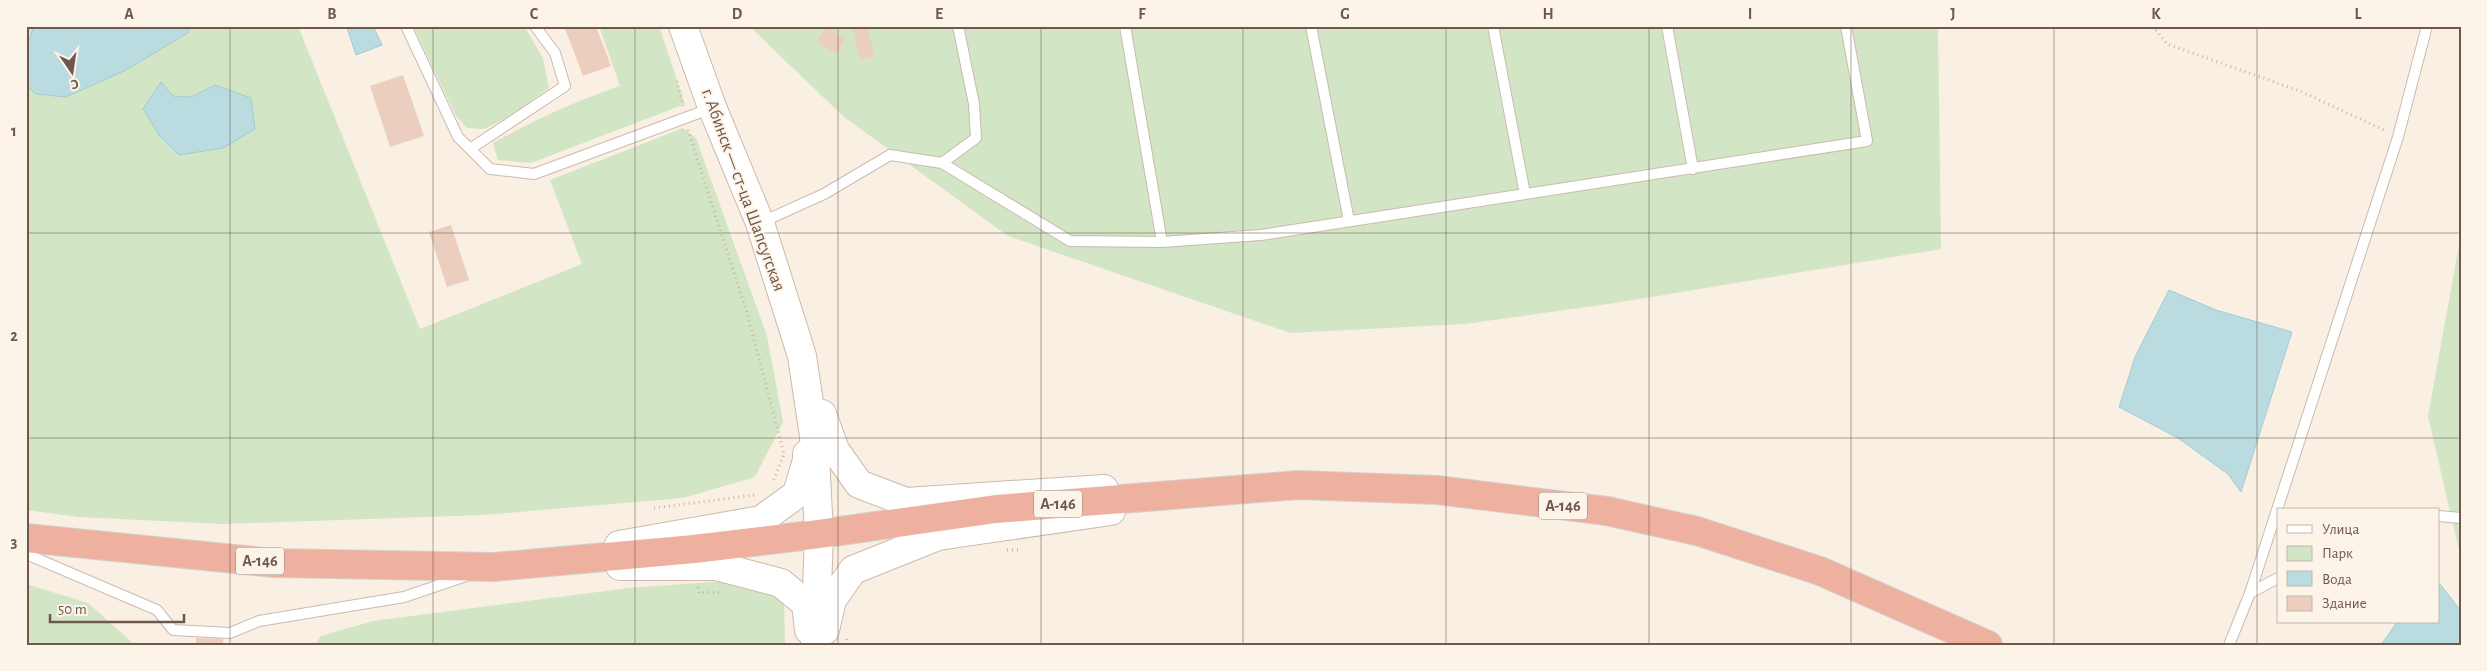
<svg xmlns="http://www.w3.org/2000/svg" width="2487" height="671" viewBox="0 0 2487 671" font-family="'Alegreya Sans',sans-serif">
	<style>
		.green { fill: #d2e5c4 }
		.water { fill: #badce1; stroke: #a2ccd1 }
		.building { fill: #eccebe }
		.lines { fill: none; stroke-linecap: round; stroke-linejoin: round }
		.lane-casing { stroke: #ccbaae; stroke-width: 12 }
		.secondary-casing { stroke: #ceb9ac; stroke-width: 30 }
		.highway-casing { stroke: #d7d0cd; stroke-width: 30 }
		.path { stroke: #d0b2a1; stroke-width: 3; stroke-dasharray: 1 4; stroke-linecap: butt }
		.lane { stroke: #fff; stroke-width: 10 }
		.secondary { stroke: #fff; stroke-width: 28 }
		.highway { stroke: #eeb1a0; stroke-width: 28 }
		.grid { fill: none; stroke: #6f574c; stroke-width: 1; stroke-opacity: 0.55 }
		.labels { text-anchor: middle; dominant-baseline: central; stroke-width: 4; stroke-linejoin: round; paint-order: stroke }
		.shield { fill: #fdf4e9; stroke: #9a867b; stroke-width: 1 }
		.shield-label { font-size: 16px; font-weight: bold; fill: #6f574c }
		.street-label { font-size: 18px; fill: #6f574c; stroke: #fdf4e9 }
		.neatline { fill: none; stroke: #6f574c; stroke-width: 2 }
		.grid-label { font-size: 16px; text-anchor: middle; font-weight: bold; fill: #6f574c }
	</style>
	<rect width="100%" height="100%" fill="#f9f0e3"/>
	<path class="green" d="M26,26H298L420,329L582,264L550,180L683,128L696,138L767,336L783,422L755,477L683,498L483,515L223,524L79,517L26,510Z
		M413,26H524L543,58L549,88L510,116L484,129L467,128L456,116Z
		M599,26H659L685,104L531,163L498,160L493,143C534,120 576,101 620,86Z
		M749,26H1938L1941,249L1615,303L1465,324L1290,333L1008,236L844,117Z
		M2461,234V559L2428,416Z
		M752,579L784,601L785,645H315L321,636L373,621L629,588Z
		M26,584L88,603L135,645H26Z"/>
	<path class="water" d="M34,26H189L188,33L126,70L66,97L36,94L26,86V50Z
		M355,26H373L382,45L356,55L347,28Z
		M161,82L173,96L191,97L215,85L251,98L255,129L223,148L179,155L159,135L143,109Z
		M2169,290L2216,310L2292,332L2241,492L2228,474L2178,438L2119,407L2135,357Z
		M2440,584L2461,611V645H2381L2397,622H2438V585Z"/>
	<path class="building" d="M564,26H596L611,66L583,76Z
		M853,26H868L874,56L859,59Z
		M825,27L845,38L837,54L817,43Z
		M403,75L424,136L390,147L370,86Z
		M451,225L469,280L447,287L429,232Z
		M196,638L223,639V645H196Z"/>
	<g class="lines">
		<defs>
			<path id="lane" d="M406,26L458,137L490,169L534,174L712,108
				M1125,26L1162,242
				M1311,26L1349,221
				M1493,26L1525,194
				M1667,26L1693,169
				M470,149L565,86L555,53L535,26
				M942,163L976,138L974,104L958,26
				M762,222L824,194L890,155L942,163L1070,241L1162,242L1261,235L1867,141L1846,26
				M2438,516L2461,518
				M26,554L157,610L173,630L230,633L259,621L404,597L466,576
				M2250,593L2278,578
				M2229,645L2250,593L2398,137L2427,26"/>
			<path id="secondary" d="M683,26L712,107L760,223L802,356L814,436L819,534L815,645
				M822,414L835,450L859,484L906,502L1104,489
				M619,545L761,520L797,494L807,460V454
				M620,566H716L781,583L806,604L809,630
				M825,630L832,600L853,570L938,536L1111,511"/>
			<path id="highway" d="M26,538L274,563L494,567L694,549L819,534L996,509L1298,485L1437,490L1607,511L1697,531L1820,571L1988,645"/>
		</defs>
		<use href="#lane" class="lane-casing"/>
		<use href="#secondary" class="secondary-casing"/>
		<use href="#highway" class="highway-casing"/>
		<path class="path" d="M2153,26L2167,44L2300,91L2386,131
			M677,81L683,106
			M688,130L747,313L784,454L773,482
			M654,508L755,495
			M1007,550H1021
			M698,587L699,593L722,592
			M846,645L847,638"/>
		<use href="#lane" class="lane"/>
		<use href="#secondary" class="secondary"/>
		<use href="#highway" class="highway"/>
	</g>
	<path class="grid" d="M230,26V645M433,26V645M635,26V645M838,26V645M1041,26V645M1243,26V645M1446,26V645M1649,26V645M1851,26V645M2054,26V645M2257,26V645M26,233H2461M26,438H2461"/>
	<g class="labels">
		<g class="shield">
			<rect x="1034" y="490.5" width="48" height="27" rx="4"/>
			<rect x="1539" y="492.5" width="48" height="27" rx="4"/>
			<rect x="236" y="547.5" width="48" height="27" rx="4"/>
		</g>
		<g class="shield-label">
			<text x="1058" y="504">А-146</text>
			<text x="1563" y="506">А-146</text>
			<text x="260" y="561">А-146</text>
		</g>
		<g class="street-label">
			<text transform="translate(743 190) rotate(70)">г. Абинск — ст-ца Шапсугская</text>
		</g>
	</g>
	<rect width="2487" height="671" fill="none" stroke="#fdf4e9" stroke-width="55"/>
	<rect x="2277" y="508" width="162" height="115" fill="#fdf4e9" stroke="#c4b5aa"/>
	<rect x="2287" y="525" width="25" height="8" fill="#ffffff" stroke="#c4b5aa"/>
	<text x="2322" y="534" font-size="15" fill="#6f574c">Улица</text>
	<rect x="2287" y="546" width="25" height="15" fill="#d2e5c4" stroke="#c4b5aa"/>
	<text x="2322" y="558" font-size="15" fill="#6f574c">Парк</text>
	<rect x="2287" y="571" width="25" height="15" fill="#badce1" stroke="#c4b5aa"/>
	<text x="2322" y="584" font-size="15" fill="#6f574c">Вода</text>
	<rect x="2287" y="596" width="25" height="15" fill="#eccebe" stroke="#c4b5aa"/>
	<text x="2322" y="608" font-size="15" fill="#6f574c">Здание</text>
	<g transform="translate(72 72) rotate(167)" stroke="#fdf4e9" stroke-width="4" paint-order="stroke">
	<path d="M0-4L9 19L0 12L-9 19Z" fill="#6f574c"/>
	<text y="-8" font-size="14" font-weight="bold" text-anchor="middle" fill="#6f574c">С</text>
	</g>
	<path d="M50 614v8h134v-8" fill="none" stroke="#6f574c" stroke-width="2.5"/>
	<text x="58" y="614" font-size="15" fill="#6f574c" stroke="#fdf4e9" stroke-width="4" paint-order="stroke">50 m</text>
	<rect x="28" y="28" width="2432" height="616" class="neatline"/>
	<g class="grid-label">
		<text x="129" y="19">A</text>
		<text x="332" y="19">B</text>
		<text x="534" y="19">C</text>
		<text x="737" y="19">D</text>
		<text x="939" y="19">E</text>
		<text x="1142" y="19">F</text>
		<text x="1345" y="19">G</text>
		<text x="1548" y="19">H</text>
		<text x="1750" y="19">I</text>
		<text x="1953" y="19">J</text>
		<text x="2156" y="19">K</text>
		<text x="2358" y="19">L</text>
		<text x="14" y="136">1</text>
		<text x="14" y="341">2</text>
		<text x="14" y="547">3</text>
	</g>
</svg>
